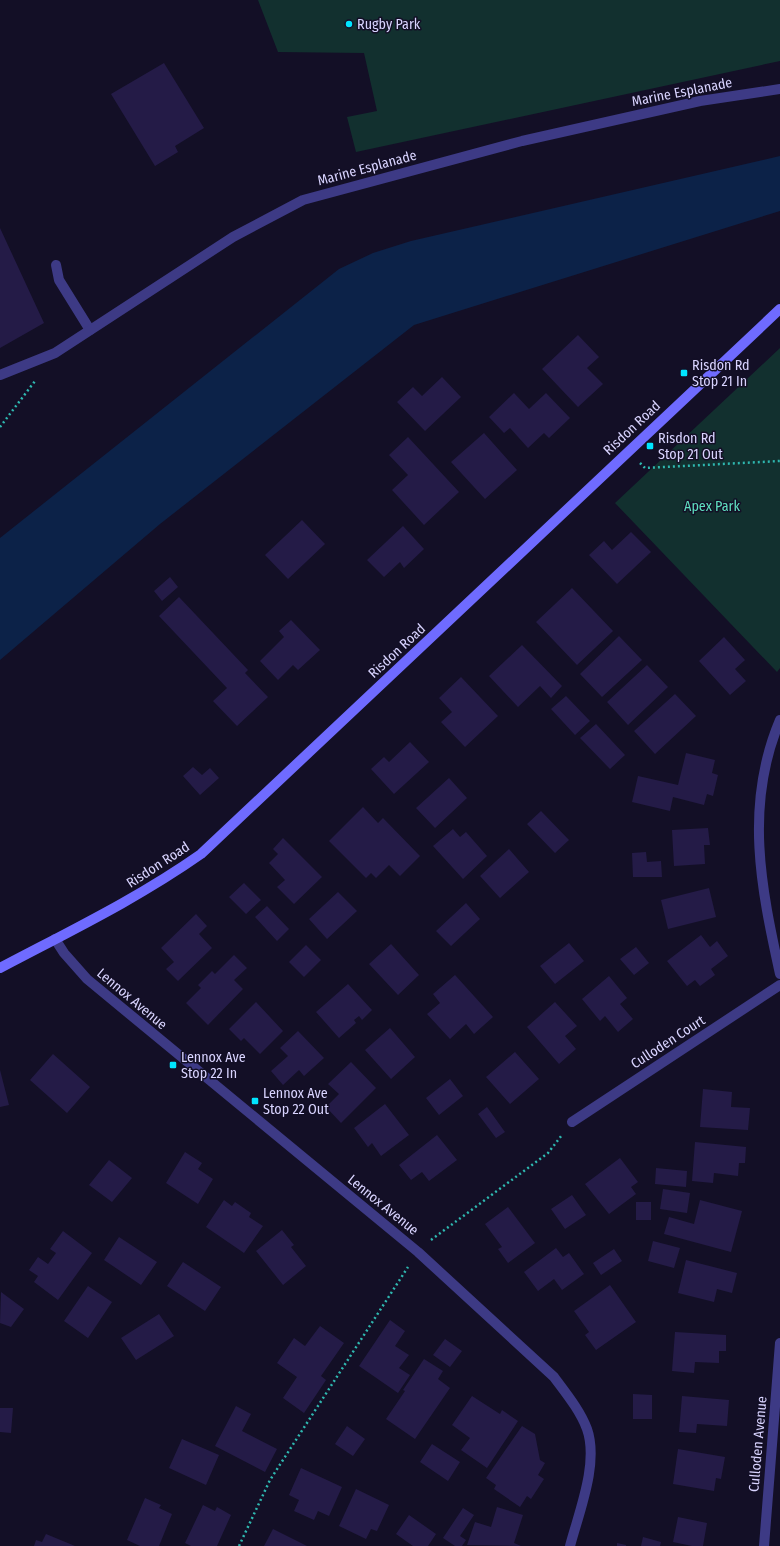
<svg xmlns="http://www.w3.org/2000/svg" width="780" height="1546" viewBox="0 0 780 1546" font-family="'Fira Sans Condensed',sans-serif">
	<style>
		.green { fill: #12302f }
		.water { fill: #0c2248 }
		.building { fill: #241b47 }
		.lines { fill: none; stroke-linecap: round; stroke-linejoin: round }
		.path { stroke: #2fb8b0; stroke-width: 2.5; stroke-dasharray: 2 3; stroke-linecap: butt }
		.lane { stroke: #3d3a85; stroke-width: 10 }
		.street { stroke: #3d3a85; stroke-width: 10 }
		.secondary { stroke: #6f6bff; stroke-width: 10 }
		.poi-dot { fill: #00e5ff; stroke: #130f26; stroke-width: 1.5 }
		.labels { text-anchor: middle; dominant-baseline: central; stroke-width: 3; stroke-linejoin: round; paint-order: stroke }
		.poi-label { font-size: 14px; fill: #d9d4ff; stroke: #130f26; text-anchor: start }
		.street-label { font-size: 14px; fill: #d9d4ff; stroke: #130f26 }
		.park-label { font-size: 14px; fill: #5fe0c0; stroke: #130f26 }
	</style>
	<rect width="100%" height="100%" fill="#130f26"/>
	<path class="green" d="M258,0H780V61L356,152L347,117L377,111L364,53L278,52Z
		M780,348V668L777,672L615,503Z"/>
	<path class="water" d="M780,156V211L414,325L160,524L0,660V538L339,269L373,253L411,241Z"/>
	<path class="building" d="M164,63L204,128L175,146L178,152L155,166L111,94Z
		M0,228L44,323L0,348Z
		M578,335L599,357L587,368L603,384L578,407L542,369Z
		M442,377L461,397L425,431L397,402L413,387L422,396Z
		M514,393L529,409L546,393L570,418L549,438L544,433L528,448L510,428L504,433L489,417Z
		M484,433L517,470L485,499L451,462Z
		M408,437L459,492L424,525L392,490L408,475L389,455Z
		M302,520L325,544L288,579L265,555Z
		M403,526L424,549L404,568L400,562L384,577L367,560Z
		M631,532L651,552L617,584L589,555L604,541L612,550Z
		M170,577L178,587L162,601L154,591Z
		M572,588L613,631L577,665L536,622Z
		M179,597L248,670L245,673L268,697L237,726L213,701L227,688L159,616Z
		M291,620L320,650L298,670L293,665L278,680L260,661L284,637L279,631Z
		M619,636L642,660L602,697L580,674Z
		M724,637L745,660L735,669L746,681L730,695L699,661Z
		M522,645L562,686L551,698L540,686L518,707L489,676Z
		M647,665L668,687L628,725L607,702Z
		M461,677L498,716L465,747L441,722L452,712L439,698Z
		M675,694L696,716L655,754L634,731Z
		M566,696L590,721L575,735L551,709Z
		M596,724L625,755L610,769L580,738Z
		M410,742L429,762L394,794L371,769L384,757L389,762Z
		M686,753L715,760L712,773L718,775L713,796L707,794L704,805L673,797L670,811L632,802L638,776L678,785Z
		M193,767L202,775L210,768L219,778L200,795L183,776Z
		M449,778L467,798L435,828L416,808Z
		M363,807L378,823L383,818L420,856L400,876L389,865L376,878L371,873L366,878L329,841Z
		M541,811L569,840L555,853L527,824Z
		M708,828L710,845H704L705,864L674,866L672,830Z
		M453,829L460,837L466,832L487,856L463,879L433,846Z
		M283,838L322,877L294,904L277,887L285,880L269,863L278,854L273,849Z
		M509,849L529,872L500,898L480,876Z
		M646,852L647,862L661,861L662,877H633L632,853Z
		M244,883L261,900L246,914L229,897Z
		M709,888L716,917L668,929L661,900Z
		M338,892L357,911L327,939L309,919Z
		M466,903L480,919L451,946L436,931Z
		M267,906L289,929L277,941L255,917Z
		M196,914L207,926L199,934L212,948L178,981L166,969L174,962L161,948Z
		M701,935L710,947L717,941L728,956L711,969L715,975L700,986L695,980L687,986L667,961Z
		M569,943L584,961L555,984L540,966Z
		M391,944L419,975L398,995L369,964Z
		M306,945L321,960L304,977L289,962Z
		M636,947L649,963L634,975L620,959Z
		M234,955L247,968L234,980L243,989L208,1025L186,1003L201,988L198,985L212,971L215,974Z
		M455,975L493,1017L474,1034L466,1024L450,1039L427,1014L440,1003L433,994Z
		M609,976L627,998L620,1004L633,1019L618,1032L605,1016L600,1021L582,999Z
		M348,984L372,1010L362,1020L359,1016L354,1020L356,1023L339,1038L316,1012Z
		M256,1002L283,1031L260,1054L244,1038L241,1041L229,1029Z
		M555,1002L577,1026L565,1036L576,1049L559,1064L527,1027Z
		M390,1028L415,1057L391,1079L365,1050Z
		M298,1031L324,1058L304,1076L299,1070L283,1085L271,1071L288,1056L280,1048Z
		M515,1052L539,1079L510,1104L486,1077Z
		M53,1054L90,1087L67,1113L30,1080Z
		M351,1062L376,1088L341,1123L326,1107L339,1094L328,1084Z
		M0,1070L9,1105L0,1107Z
		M450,1079L463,1096L439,1115L426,1098Z
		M703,1089L732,1092L731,1107L750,1108L748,1130L700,1127Z
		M385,1104L409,1135L381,1156L372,1143L368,1147L354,1128Z
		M487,1107L505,1132L496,1138L478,1114Z
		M437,1135L457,1160L429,1181L422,1172L411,1180L399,1165Z
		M695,1142L746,1147L745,1163H739L738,1176L714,1173L713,1183L692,1181Z
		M185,1152L202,1163L198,1169L213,1179L198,1204L166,1183Z
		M620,1158L638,1182L631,1187L636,1194L609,1214L585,1184Z
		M109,1160L132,1178L112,1202L89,1185Z
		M656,1168L687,1171L686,1187L655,1184Z
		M663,1189L690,1193L687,1213L660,1209Z
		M572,1195L586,1215L565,1229L551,1209Z
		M224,1200L232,1206L235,1202L251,1213L249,1217L263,1226L244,1253L206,1227Z
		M700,1200L742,1211L731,1252L664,1234L669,1217L694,1224Z
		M636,1202H651V1220H636Z
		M508,1207L535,1243L508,1263L498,1249L502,1247L485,1224Z
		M282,1230L294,1245L291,1247L306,1266L283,1285L256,1251Z
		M63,1231L92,1253L58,1300L34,1282L38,1276L29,1270L38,1257L48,1264L56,1253L50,1249Z
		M119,1237L157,1262L141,1285L104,1260Z
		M653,1241L680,1248L674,1268L648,1261Z
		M556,1248L563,1257L569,1253L584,1274L562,1290L554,1279L538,1291L524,1272Z
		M614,1249L622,1261L601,1275L593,1263Z
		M686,1260L737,1273L732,1293L717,1289L714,1302L678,1293Z
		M183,1262L221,1287L205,1311L167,1286Z
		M610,1285L636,1322L596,1350L585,1335L589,1332L574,1311Z
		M88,1286L112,1302L88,1338L64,1321Z
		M1,1292L24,1309L11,1327L0,1323Z
		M159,1314L174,1336L136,1360L121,1338Z
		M390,1320L405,1331L395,1346L409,1355L399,1368L410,1375L398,1393L359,1366Z
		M320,1326L344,1343L321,1376L326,1380L304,1413L283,1398L297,1377L277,1363L294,1338L305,1346Z
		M675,1332L726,1335V1351H719V1363L695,1362L694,1373L672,1371Z
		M445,1339L462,1351L450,1367L433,1355Z
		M424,1359L443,1371L438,1379L450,1388L415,1439L386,1419L405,1391L403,1390Z
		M633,1394L652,1395V1419H633Z
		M472,1396L500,1414L502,1410L518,1421L487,1468L461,1450L470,1438L452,1425Z
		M682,1396L729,1400L727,1426L697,1424L696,1433L679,1432Z
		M236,1406L251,1414L242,1431L277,1449L265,1472L215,1446Z
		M0,1408H13L11,1433L0,1432Z
		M347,1426L365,1439L353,1456L335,1444Z
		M522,1426L535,1434L540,1460L545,1463L538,1475L544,1479L531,1499L527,1496L520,1507L494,1489L496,1485L486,1478Z
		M182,1439L219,1455L206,1485L169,1468Z
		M432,1444L460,1462L448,1481L420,1462Z
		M678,1449L725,1457L721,1479L716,1478L714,1491L673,1484Z
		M301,1468L342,1487L329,1516L318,1511L314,1520L294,1511L299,1500L289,1495Z
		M356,1489L389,1505L377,1531L371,1529L366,1539L339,1526Z
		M145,1498L161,1505L159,1508L172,1514L159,1546H140L127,1540Z
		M203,1505L215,1511L217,1507L231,1515L217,1546H191L185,1543Z
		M497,1507L523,1515L514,1543L521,1546L467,1545L475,1522L491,1527Z
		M463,1508L474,1515L460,1536L466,1540L462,1546H455L443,1538Z
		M409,1515L436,1534L428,1546H413L396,1534Z
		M678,1517L707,1523L703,1546H692L673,1542Z
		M273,1529L307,1546H264Z
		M46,1534L75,1546H34L36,1540L42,1542Z
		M643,1537L661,1542L660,1546H641Z
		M617,1543L626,1545V1546H617Z"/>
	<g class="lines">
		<path class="path" d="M0,427L35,381
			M640,463L645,468L780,461
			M431,1240L548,1153L562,1135
			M239,1546L270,1480L408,1267"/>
		<path class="lane" d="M56,265L59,280L90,330"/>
		<path class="street" d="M0,375L55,353L233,237L303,200L522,141L700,101L780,89
			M780,720C744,805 761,888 780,974
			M55,939L64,953L87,979L418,1252L554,1377C565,1392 580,1410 587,1429C599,1463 579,1512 570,1546
			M572,1122L780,985
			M764,1546L780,1343"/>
		<path class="secondary" d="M0,968C68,932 137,899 201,854L780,309"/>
	</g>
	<g class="poi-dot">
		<circle cx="349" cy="24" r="4"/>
		<rect x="680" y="369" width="8" height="8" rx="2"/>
		<rect x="646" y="442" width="8" height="8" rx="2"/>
		<rect x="169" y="1061" width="8" height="8" rx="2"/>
		<rect x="251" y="1097" width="8" height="8" rx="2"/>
	</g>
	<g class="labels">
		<g class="poi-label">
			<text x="357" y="24">Rugby Park</text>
			<text x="692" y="365">Risdon Rd<tspan x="692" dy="16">Stop 21 In</tspan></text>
			<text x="658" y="438">Risdon Rd<tspan x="658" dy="16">Stop 21 Out</tspan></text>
			<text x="181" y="1057">Lennox Ave<tspan x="181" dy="16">Stop 22 In</tspan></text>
			<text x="263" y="1093">Lennox Ave<tspan x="263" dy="16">Stop 22 Out</tspan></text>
		</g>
		<g class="street-label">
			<text transform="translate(682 92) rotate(-11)">Marine Esplanade</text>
			<text transform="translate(367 168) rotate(-15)">Marine Esplanade</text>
			<text transform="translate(632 428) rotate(-43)">Risdon Road</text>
			<text transform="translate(397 651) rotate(-43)">Risdon Road</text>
			<text transform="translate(158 865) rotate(-33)">Risdon Road</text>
			<text transform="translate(132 999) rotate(40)">Lennox Avenue</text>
			<text transform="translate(668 1042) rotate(-33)">Culloden Court</text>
			<text transform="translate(383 1205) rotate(39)">Lennox Avenue</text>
			<text transform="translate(758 1444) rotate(-85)">Culloden Avenue</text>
		</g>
		<g class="park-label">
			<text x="712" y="506">Apex Park</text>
		</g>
	</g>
</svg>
